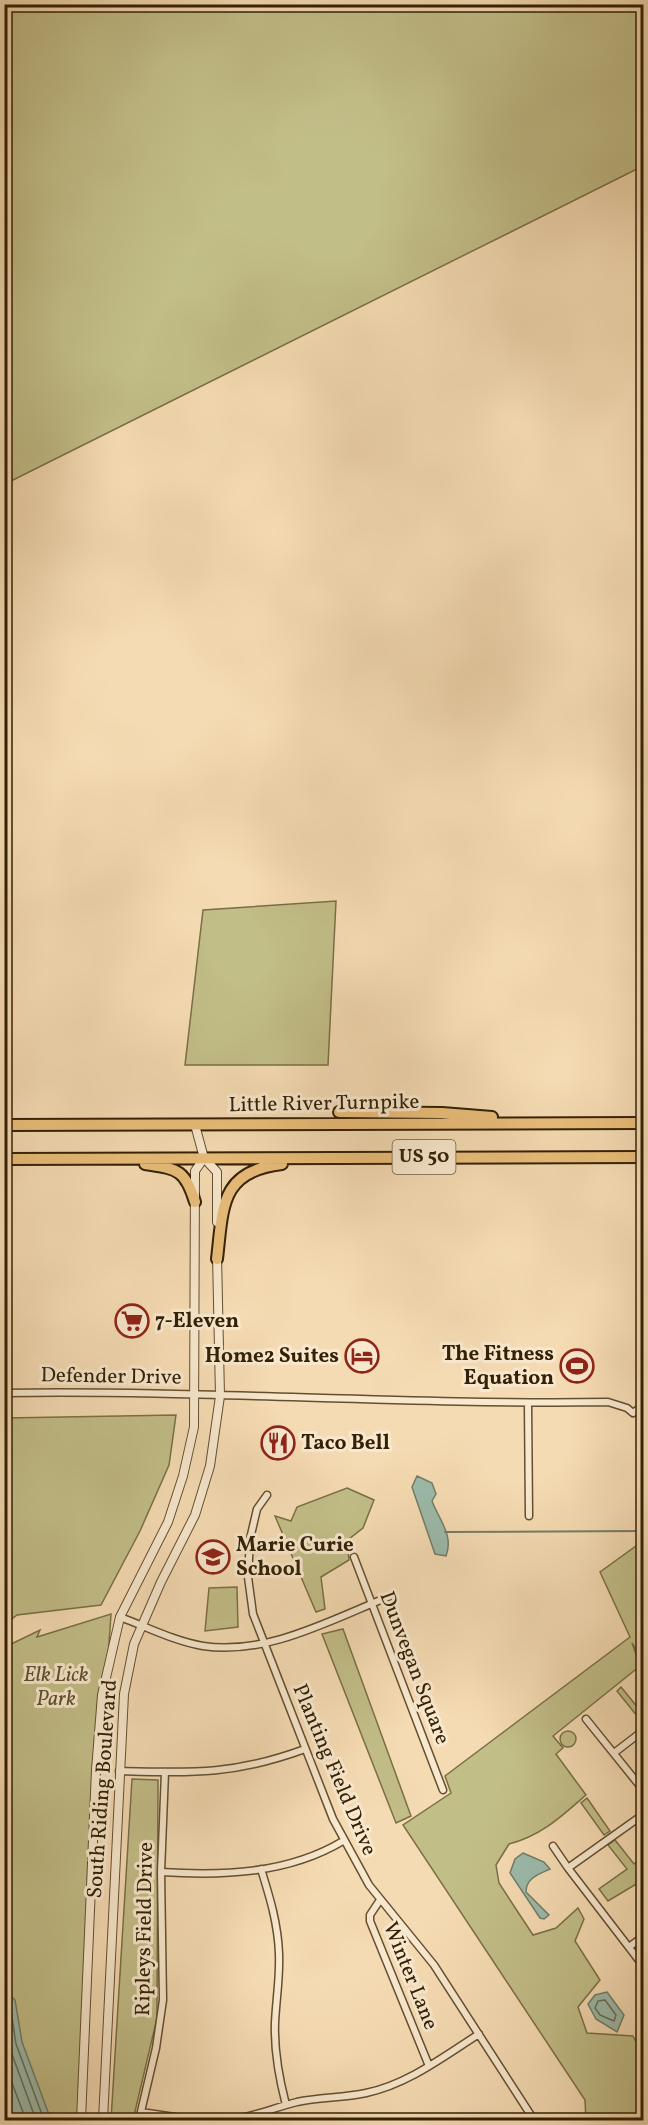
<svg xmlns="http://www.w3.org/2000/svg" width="648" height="2125" viewBox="0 0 648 2125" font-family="Vollkorn,serif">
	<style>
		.green { fill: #c2be88; stroke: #7a6f46; stroke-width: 1.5 }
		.water { fill: #9cbbab; stroke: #727d69; stroke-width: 1.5 }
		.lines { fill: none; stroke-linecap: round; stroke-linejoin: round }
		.shore { stroke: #686e58; stroke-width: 1.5 }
		.stream { stroke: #727d69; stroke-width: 2 }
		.minor-casing { stroke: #644f30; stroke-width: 9 }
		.tertiary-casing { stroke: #644f30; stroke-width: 10 }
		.trunk-casing { stroke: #332005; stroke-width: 14 }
		.minor { stroke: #f8e8ce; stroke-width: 6 }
		.tertiary { stroke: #f8e8ce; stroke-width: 8 }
		.trunk { stroke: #eabe7a; stroke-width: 10 }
		.labels { text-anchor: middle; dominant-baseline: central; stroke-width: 6; stroke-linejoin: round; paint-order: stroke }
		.shield { fill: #f8e8ce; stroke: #6e5c41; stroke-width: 1.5 }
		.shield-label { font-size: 20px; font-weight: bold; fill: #332005 }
		.street-label { font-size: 21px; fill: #332005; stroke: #f8e8ce }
		.poi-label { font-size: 21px; font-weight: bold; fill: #332005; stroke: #f8e8ce; text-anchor: start }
		.park-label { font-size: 21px; font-style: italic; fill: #5e4f2c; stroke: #f8e8ce }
	</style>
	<rect width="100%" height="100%" fill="#f5dbb3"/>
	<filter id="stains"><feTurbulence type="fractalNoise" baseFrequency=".00333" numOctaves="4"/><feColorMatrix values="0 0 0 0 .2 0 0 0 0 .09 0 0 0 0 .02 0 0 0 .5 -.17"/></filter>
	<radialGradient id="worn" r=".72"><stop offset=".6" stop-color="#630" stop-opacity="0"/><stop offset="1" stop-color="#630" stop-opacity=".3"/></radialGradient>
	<path class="green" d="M5,4L643,5V166L5,484Z
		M336,901L328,1065H185L203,910Z
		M176,1415L169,1465L140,1531L101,1605L17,1615L5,1624V1418Z
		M347,1488L374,1500L363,1528L344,1543L348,1550L349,1560L321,1577L325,1609L316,1612L275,1516L291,1521L297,1507Z
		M643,1541L644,1655L641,1658L632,1643L640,1666L553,1736L563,1748L556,1754L586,1795C562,1816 541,1836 509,1844L496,1865L499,1883L533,1935L556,1928L578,1908L584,1919L575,1941L600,1980L578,2007L587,2033L633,2036C641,2051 647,2065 644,2083C641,2094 637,2108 641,2120H586L585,2100L403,1825L451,1793L445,1776L630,1637L600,1572Z
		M237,1587L238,1627L205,1631L209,1588Z
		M111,1614L77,2120H5V1647L40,1630L37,1637Z
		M343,1629L411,1816L396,1823L322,1634Z
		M621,1687L643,1714L641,1721L617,1691Z
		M560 1739a8 8 0 1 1 16 0a8 8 0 1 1-16 0Z
		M132,1779L158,1780L157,2018L133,2120H111Z
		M587,1798L610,1831L604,1835L581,1803Z
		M615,1840L634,1864L643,1856V1880L608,1901L599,1889L627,1869L608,1845Z"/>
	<path class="water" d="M417,1476L432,1483L436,1494L432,1501C439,1520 454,1535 446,1556L435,1554L412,1487Z
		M523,1853L544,1862L550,1869C539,1874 526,1878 526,1892L549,1915L544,1919L540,1918L510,1873L515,1859Z
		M5,1990L15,2000L22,2042L51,2120H5Z
		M607,1992L624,2015L617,2032L596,2019L588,2004L595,1995Z"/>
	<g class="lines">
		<path class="shore" d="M4,1999L10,2004L16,2044L44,2120
			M605,2000L616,2015L614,2021L600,2015L595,2008L598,2001Z
			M4,2015L9,2046L36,2120
			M4,2062L26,2120"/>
		<path class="stream" d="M445,1532L644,1531"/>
		<defs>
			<path id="minor" d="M4,1393C206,1390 407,1405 608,1402L627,1408L633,1413L644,1405
				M528,1403L529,1516
				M267,1495L257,1509L250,1539L248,1577L253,1614L333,1819L369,1885L434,1965L534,2120
				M354,1557L443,1790
				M120,1617C147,1627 174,1641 203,1646C268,1656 334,1618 393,1595
				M586,1719L644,1791
				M614,1753L644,1730
				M119,1771C193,1773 234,1775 305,1749
				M553,1846L568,1868L644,1814
				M568,1868L644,1967
				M261,1869C270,1898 278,1924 279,1954C280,1978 276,2000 275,2023C274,2051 279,2078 286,2105
				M161,1872C222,1876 288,1874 343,1841
				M380,1900L370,1915V1921L429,2066
				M629,1947L644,1936
				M141,2112L195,2120
				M139,2120L156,2048L163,2000L161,1872L165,1772
				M227,2120C251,2118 273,2108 297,2102C320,2097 343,2098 366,2093C408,2084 443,2057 479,2034"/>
			<path id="tertiary" d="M195,1125L204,1158L217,1172V1222
				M81,2120L96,1770L102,1695L120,1617L168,1522L183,1476L194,1427L195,1171L204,1158
				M103,2120L124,1694L134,1644L161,1582L195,1515L210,1466L220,1396L217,1255"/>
			<path id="trunk" d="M339,1112L442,1113L492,1117
				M4,1125L644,1123
				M4,1159L644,1157
				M145,1164C177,1169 185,1169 195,1202
				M217,1259C223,1207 220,1171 282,1164"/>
		</defs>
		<use href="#minor" class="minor-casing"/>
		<use href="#tertiary" class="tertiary-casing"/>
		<use href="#trunk" class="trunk-casing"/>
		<use href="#minor" class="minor"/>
		<use href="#tertiary" class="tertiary"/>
		<use href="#trunk" class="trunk"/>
	</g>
	<defs>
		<symbol id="supermarket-ring" viewBox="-11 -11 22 22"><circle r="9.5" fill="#f8e8ce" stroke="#8f2418" stroke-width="1.5"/><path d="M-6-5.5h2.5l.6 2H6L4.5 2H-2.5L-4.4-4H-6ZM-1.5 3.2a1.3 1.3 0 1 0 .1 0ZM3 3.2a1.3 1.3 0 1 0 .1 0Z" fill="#8f2418"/></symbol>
		<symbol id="hotel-ring" viewBox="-11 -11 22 22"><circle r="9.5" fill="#f8e8ce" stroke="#8f2418" stroke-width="1.5"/><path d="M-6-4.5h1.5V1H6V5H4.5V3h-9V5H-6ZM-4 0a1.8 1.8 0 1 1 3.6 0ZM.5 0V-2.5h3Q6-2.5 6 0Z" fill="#8f2418"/></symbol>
		<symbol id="stadium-ring" viewBox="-11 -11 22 22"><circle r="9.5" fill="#f8e8ce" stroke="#8f2418" stroke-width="1.5"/><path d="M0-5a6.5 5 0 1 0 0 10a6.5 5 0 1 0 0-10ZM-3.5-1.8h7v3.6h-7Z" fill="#8f2418"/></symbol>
		<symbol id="restaurant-ring" viewBox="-11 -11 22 22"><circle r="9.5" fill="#f8e8ce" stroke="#8f2418" stroke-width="1.5"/><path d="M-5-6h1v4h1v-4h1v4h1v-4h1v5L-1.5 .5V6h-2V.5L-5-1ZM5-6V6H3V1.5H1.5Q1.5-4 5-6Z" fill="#8f2418"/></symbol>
		<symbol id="school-ring" viewBox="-11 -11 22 22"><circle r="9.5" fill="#f8e8ce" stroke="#8f2418" stroke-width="1.5"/><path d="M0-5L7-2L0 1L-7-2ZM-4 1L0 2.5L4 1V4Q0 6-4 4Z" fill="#8f2418"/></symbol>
	</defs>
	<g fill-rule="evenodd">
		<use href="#supermarket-ring" x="113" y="1302" width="38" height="38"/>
		<use href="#hotel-ring" x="343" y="1337" width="38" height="38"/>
		<use href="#stadium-ring" x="558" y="1347" width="38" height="38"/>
		<use href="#restaurant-ring" x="259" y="1424" width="38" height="38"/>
		<use href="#school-ring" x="194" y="1538" width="38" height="38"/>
	</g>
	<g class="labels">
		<rect class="shield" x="392.5" y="1140" width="63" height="34" rx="4.5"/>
		<g class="shield-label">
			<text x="424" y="1157">US 50</text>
		</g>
		<g class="street-label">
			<text transform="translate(324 1104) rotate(-1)">Little River Turnpike</text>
			<text transform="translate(111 1377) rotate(1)">Defender Drive</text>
			<text transform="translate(414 1668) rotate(69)">Dunvegan Square</text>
			<text transform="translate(334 1770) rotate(67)">Planting Field Drive</text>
			<text transform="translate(103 1789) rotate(-86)">South Riding Boulevard</text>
			<text transform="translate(145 1929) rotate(-89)">Ripleys Field Drive</text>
			<text transform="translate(410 1976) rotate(68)">Winter Lane</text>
		</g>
		<g class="poi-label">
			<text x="155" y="1321">7-Eleven</text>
			<text x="554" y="1354" text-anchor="end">The Fitness<tspan x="554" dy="24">Equation</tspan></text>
			<text x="339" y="1356" text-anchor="end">Home2 Suites</text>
			<text x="301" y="1443">Taco Bell</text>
			<text x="236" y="1545">Marie Curie<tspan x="236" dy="24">School</tspan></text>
		</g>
		<g class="park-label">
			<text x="56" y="1675">Elk Lick<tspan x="56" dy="24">Park</tspan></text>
		</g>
	</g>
	<rect width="648" height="2125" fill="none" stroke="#f5dbb3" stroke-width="24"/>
	<rect x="6" y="6" width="636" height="2113" fill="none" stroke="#332005" stroke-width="3"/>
	<rect x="12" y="12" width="624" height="2101" fill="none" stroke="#332005" stroke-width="1.5"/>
	<rect width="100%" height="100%" filter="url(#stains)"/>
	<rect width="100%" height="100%" fill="url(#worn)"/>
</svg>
